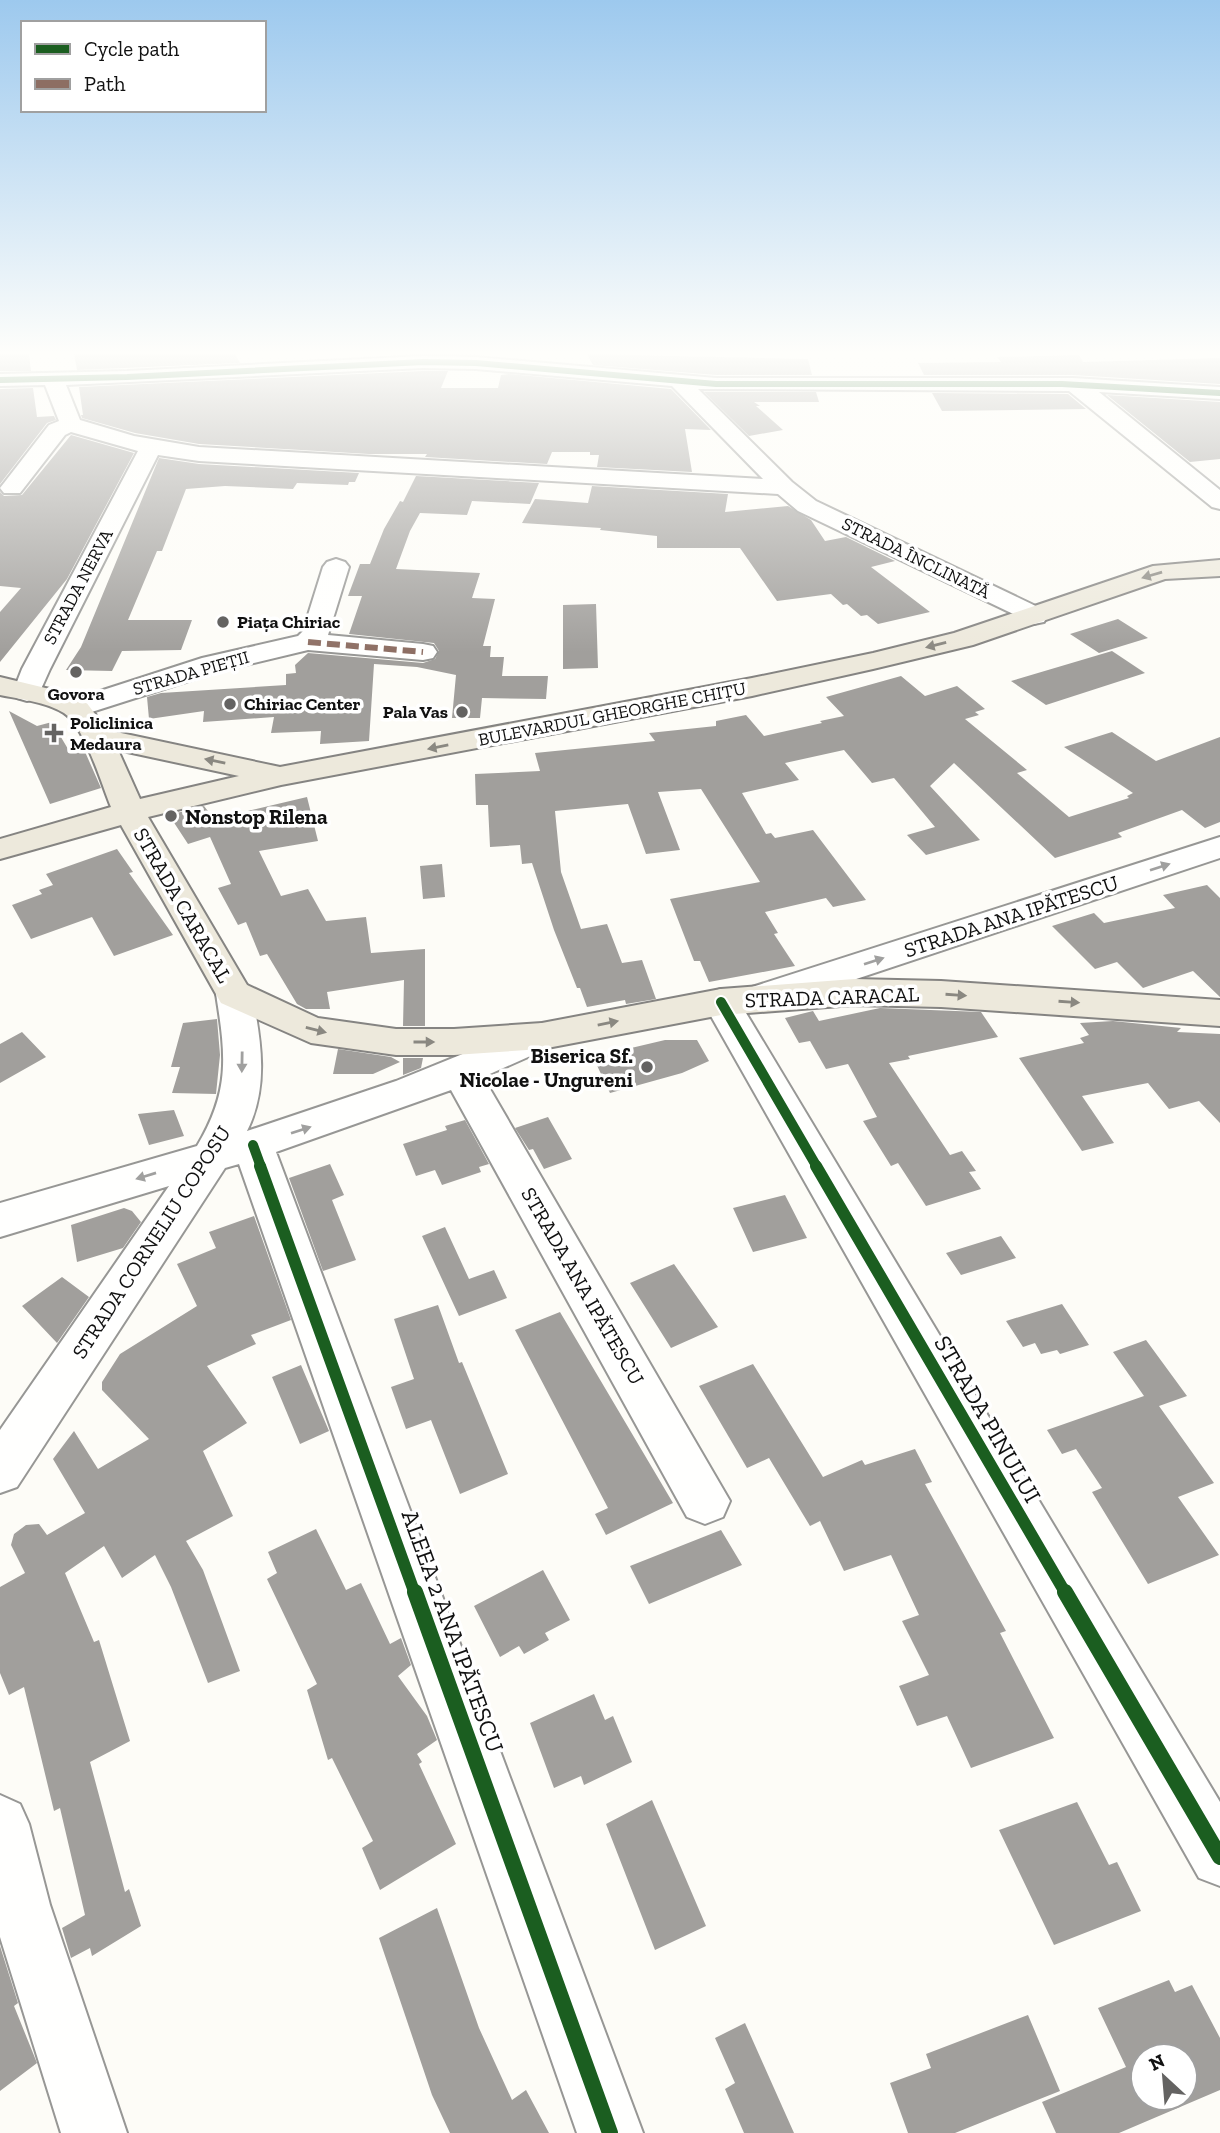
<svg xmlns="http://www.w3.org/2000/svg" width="1220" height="2133" viewBox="0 0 1220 2133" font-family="'Zilla Slab',serif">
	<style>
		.building { fill: #a19f9c; fill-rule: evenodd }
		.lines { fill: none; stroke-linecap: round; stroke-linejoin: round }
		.minor-casing { stroke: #979795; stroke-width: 4 }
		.major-casing { stroke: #858482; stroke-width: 4 }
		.minor { fill: #fffffe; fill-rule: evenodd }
		.major { fill: #ede9dc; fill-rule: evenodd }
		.quiet { stroke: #8d6e63; stroke-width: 6; stroke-dasharray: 13 6; stroke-linecap: butt }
		.cycleway-far3-casing { stroke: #fff; stroke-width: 9 }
		.cycleway-far2-casing { stroke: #fff; stroke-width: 14 }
		.cycleway-far1-casing { stroke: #fff; stroke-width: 17 }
		.cycleway-casing { stroke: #fff; stroke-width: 20 }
		.cycleway-far3 { stroke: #1b5e20; stroke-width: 6 }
		.cycleway-far2 { stroke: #1b5e20; stroke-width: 10 }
		.cycleway-far1 { stroke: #1b5e20; stroke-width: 12 }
		.cycleway { stroke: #1b5e20; stroke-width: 16 }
		.oneway { fill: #8a8881 }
		.oneway2 { fill: #a0a09f }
		.poi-dot { fill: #646362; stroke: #fff; stroke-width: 2.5 }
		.labels { text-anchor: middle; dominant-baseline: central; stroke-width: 7; stroke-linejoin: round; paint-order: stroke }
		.far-street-label { font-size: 18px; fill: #111; stroke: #fff }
		.far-poi-label { font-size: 18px; font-weight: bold; fill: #111; stroke: #fff; text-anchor: start }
		.poi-label { font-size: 21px; font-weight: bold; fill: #111; stroke: #fff; text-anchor: start }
		.street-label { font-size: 21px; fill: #111; stroke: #fff }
		.near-street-label { font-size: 24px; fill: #111; stroke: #fff }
	</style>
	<rect width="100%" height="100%" fill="#fdfcf7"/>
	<path class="building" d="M0,354H29L31,371H0Z
		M74,354H235L240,363L77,370Z
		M587,354L804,359H808L812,375H716L593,365Z
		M1079,355L1083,362L1220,358V384L1073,375H924L918,363L1001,362L997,357Z
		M423,371H448L441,388H498L501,375L509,374L671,389L711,430L685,429L692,472L597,467L599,455H590V452H552L547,464L425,457L427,454H369L199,444L135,433L82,418L81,415H83L79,387Z
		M33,388L37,417L54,416L56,420L47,423L0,484V389Z
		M704,392H816L819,402H754L760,406H756L783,430L749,436Z
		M932,393L1068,394L1086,409L942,411Z
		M1107,395L1220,402V459L1190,462Z
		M71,435L134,453L67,579L0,662V612L21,588L0,586V492L4,496L22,495Z
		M159,458L199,464L359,473L355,482H349L348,485L297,483L293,489L225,486L186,489L162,551H157L128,620H192L181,650L122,651L112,671L66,670L81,647Z
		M416,476L539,483L530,504L472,501L467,515L420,513L410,531L396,569L480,573L472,598L495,599L483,646H491L490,657H504L502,676H548L546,699L482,698L480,718H452L456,675L417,667L374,664L369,741L320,744L321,731L271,733L274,717L203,722L204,711L149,719L147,697L161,693L286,685V674L296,673L295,665L308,653L423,663L435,659L439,651L434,643L349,634L362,596H348L360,564H370L384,529L400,501L403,502Z
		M592,486L728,494L725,512L788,506L811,520L825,541L846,537L895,561L871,567L930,612L878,624L867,615L861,616L847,604L843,605L831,594L777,601L740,548H657V536L600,530L601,528L522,523L535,499L588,503Z
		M596,604L598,668L563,669V605Z
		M1118,619L1148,638L1099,653L1070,634Z
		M1112,651L1145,673L1046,705L1011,681Z
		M901,676L925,696L957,686L985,709L975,712L979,715L965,719L1027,770L1017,773L1069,817L1129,798L1127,796L1133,793L1064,747L1112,732L1156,761L1220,737V822L1205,828L1182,810L1118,833L1122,837L1055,858L954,763L930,786L980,840L926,855L907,835L935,827L894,778L872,783L844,750L785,763L799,780L742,793L766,834L771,833L775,838L813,830L866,900L833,907L826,898L765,912L778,933L774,934L795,966L709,982L700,961H694L670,899L760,882L701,789L658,792L680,850L646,854L628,804L555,811L561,872L581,929L607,924L622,963L642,960L656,999L626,1004L625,1000L587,1007L580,988H577L554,930L532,863L522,864L520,845L490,847L488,805H476L475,774L540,771L535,753L655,741L649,733L716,726V721L746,715L764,736L822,723L820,721L844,716L826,697Z
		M9,711L37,726L52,722L68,749L82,745L101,788L50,804Z
		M307,797L318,841L259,851L281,896L308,889L326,921L366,917L371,953L425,949V1026H403L404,980L327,992L330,1009H306L297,1004L267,954L260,956L246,922L238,925L218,888L231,884L210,837L188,844L169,815L204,806L214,819Z
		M117,849L133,872L129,873L173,935L114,956L92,917L31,939L12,905L42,894L39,890L53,885L46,874Z
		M442,864L445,897L423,899L420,866Z
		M1207,885L1220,898V997L1193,971L1143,988L1117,962L1095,969L1052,926L1094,913L1104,923L1175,908L1163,895Z
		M880,1008L981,1012L998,1037L908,1056L910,1059L889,1063L950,1155L962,1151L976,1171L969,1172L981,1189L926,1206L898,1163L891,1166L863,1121L877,1117L848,1064L826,1069L810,1041L799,1043L785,1018L813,1011L819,1021Z
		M217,1019L220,1055L216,1094L172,1093L180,1067H171L183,1023Z
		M1113,1021L1181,1028L1177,1032L1220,1034V1123L1199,1101L1169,1109L1148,1083L1082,1096L1114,1143L1082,1151L1019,1058L1084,1043L1080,1038L1089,1035L1080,1023Z
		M22,1032L46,1057L0,1083V1044Z
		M665,1040H697L709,1061L682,1073L610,1093L593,1057Z
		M338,1049L391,1057L400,1062L373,1074H333Z
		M403,1058H423L421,1068L403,1075Z
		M174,1110L184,1136L149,1145L138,1114Z
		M548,1117L572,1159L544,1169L533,1149L529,1150L515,1128Z
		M465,1120L489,1164L479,1167L481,1172L442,1185L435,1170L416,1176L403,1144L447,1130L445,1126Z
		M330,1164L344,1195L332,1200L356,1260L323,1271L289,1178Z
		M785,1195L807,1238L753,1252L733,1208Z
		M124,1208L132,1211L141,1222L123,1248L77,1262L71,1225Z
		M254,1216L291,1320L251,1335L256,1344L207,1366L247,1423L203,1451L233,1516L186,1541L203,1570L240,1671L208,1683L171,1587L155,1555L122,1578L104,1546L65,1573L94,1642L99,1640L130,1741L90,1762L125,1892L129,1889L141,1926L92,1956L90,1948L71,1958L62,1928L85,1915L60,1808L54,1811L24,1687L9,1695L0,1673V1587L25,1573L11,1545L14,1534L26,1525L39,1524L47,1535L85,1513L53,1459L74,1431L98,1469L149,1439L102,1390V1382L120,1354L197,1306L177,1264L216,1248L209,1232Z
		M445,1227L469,1279L494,1270L507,1298L459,1316L422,1236Z
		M1001,1236L1016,1258L961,1275L946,1253Z
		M674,1264L718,1327L671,1348L630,1283Z
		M62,1277L89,1297L57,1343L22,1306Z
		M1062,1304L1089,1345L1060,1354L1057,1350L1041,1354L1035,1343L1023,1347L1006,1321Z
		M438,1305L459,1363L462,1362L508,1474L460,1494L431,1420L406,1429L391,1387L414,1379L394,1319Z
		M560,1312L673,1503L606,1535L595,1514L608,1508L515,1330Z
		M1146,1340L1187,1396L1159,1406L1214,1483L1178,1497L1219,1555L1148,1584L1092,1492L1102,1488L1076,1449L1062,1454L1047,1430L1144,1396L1113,1352Z
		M753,1364L823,1477L862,1460L865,1465L915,1449L932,1482L925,1484L1006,1631L1000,1633L1054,1738L971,1768L947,1716L917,1726L899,1686L929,1675L902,1621L919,1615L891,1555L844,1571L820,1521L810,1526L769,1458L747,1468L699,1386Z
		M301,1365L329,1431L300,1444L272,1377Z
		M316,1529L346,1590L361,1583L390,1644L401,1638L411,1665L398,1676L427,1716L437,1740L417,1754L422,1762L419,1764L456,1844L380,1890L362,1848L373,1841L332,1758L328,1760L307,1690L317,1684L267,1579L277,1573L268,1552Z
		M721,1530L742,1565L649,1604L630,1566Z
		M543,1570L570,1620L545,1633L549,1640L524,1654L519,1646L500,1657L474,1606Z
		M594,1694L605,1720L613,1716L632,1762L584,1785L581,1776L554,1788L530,1723Z
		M652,1800L706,1926L655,1950L606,1824Z
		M1077,1802L1109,1865L1117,1862L1141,1911L1054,1945L999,1830Z
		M437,1908L479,2028L512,2100L526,2090L549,2133H450L432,2095L379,1938Z
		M0,1946L18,2003L14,2006L37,2063L0,2091Z
		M1169,1980L1175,1992L1192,1985L1220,2038V2090L1119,2133H1056L1042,2102L1126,2067L1098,2008ZM1143,2056H1185V2098H1143Z
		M1028,2015L1060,2091L955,2133H908L890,2083L931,2068L926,2054Z
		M745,2023L794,2133H744L725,2089L735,2083L715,2038Z"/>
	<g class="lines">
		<defs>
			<path id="minor" d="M423,356L476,357L716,378H1073L1220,387V399L1099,392L1220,490V509L1212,507L1069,391L698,389L792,482L816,501L1044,610L1047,616L1044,622L1034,624L798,511L778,494L199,461L158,455L50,669L37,698L27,701L17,698L13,692L22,669L138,451L71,432L65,435L20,493H4L0,488L4,483L49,425L59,421L45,385L0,386V374L127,371ZM423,368L476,369L672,386L763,479L199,447L134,436L80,420L66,385Z
				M336,559L345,562L349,567L328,635L423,644L433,646L437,652L433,658L423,660L308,650L220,671L76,717L66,714L61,708L66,702L202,658L298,636L303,631L323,567L327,562Z
				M1220,837V858L775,1006L762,1010L749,1006L744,997L749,988Z
				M234,981L247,985L252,994C261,1040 269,1087 247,1131L396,1081L529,1027L542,1023L555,1027L561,1036L555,1045L483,1077L730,1501L723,1517L705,1524L687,1517L451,1090L276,1152L643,2133H577L239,1164L225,1168L17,1487L0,1493V1430L169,1186L0,1237V1203L197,1146C230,1091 226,1056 216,994L221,985Z
				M721,989L734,993L1220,1802V1886L1199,1878L703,1002L708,993Z
				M0,1795L20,1804L29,1824L50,1905L127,2133H61L0,1937Z"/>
			<path id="major" d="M1220,560V576L1165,579L973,645L873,669L752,696L281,785L148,817L247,985L318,1018L396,1029H454L542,1023L721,989L854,979L941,981L1220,1000V1026L941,1007L854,1005L721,1015L542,1049L454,1055H396L311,1043L221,1003L121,825L0,859V839L111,807C101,783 85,727 64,713C46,702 20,699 0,695V677L62,692L86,702L107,730L280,767L752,678L873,653L954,633L1153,566ZM118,750L239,776L140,799Z"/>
		</defs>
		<use href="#minor" class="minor-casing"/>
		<use href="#major" class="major-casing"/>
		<use href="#minor" class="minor"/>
		<use href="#major" class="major"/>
		<path class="quiet" d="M308,642L423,652"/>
		<defs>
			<path id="cycleway-far3" d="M0,380L127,377L423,362L476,363L716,384H1062L1220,393"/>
			<path id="cycleway-far2" d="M721,1002L817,1167
				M253,1145L261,1167"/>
			<path id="cycleway-far1" d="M260,1166L415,1594
				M816,1166L1066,1594"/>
			<path id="cycleway" d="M415,1592L610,2133
				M1065,1592L1220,1857"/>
		</defs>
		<use href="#cycleway-far3" class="cycleway-far3-casing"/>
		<use href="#cycleway-far2" class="cycleway-far2-casing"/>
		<use href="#cycleway-far1" class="cycleway-far1-casing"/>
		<use href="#cycleway" class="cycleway-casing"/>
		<use href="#cycleway-far3" class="cycleway-far3"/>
		<use href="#cycleway-far2" class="cycleway-far2"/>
		<use href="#cycleway-far1" class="cycleway-far1"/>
		<use href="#cycleway" class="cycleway"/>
	</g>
	<defs><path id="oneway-solid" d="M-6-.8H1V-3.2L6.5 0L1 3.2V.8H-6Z" transform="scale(1.75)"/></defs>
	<g class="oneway">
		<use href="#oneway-solid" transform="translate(1152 575) rotate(164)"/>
		<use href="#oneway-solid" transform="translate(936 645) rotate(166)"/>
		<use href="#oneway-solid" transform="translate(438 747) rotate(169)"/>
		<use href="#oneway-solid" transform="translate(215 761) rotate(-169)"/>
		<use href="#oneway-solid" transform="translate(956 995) rotate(4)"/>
		<use href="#oneway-solid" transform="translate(1069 1002) rotate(4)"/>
		<use href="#oneway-solid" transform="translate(608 1023) rotate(-11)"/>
		<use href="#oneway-solid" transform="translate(316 1030) rotate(14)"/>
		<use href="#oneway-solid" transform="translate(424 1042)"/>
	</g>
	<g class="oneway2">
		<use href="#oneway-solid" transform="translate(1160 867) rotate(-18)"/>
		<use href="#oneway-solid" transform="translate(874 961) rotate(-18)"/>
		<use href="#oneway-solid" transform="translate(242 1062) rotate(91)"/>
		<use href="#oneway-solid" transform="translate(301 1130) rotate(-18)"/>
		<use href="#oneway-solid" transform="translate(146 1176) rotate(163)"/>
	</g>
	<linearGradient id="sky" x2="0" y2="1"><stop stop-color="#9dc9ee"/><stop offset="0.54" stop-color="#fefefb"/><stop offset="1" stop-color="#fefefb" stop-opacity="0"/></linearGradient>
	<rect width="1220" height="653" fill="url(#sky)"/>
	<g class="poi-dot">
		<circle cx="223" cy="622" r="7"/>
		<circle cx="76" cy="672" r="7"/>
		<circle cx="230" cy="704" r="7"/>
		<circle cx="462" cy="712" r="7"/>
		<path d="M50.5 722.5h7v7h7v7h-7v7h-7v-7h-7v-7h7z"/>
		<circle cx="171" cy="816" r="7"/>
		<circle cx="647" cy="1067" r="7"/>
	</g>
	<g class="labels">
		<g class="far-street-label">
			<text transform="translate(916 558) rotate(26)">STRADA ÎNCLINATĂ</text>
			<text transform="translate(78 587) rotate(-62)">STRADA NERVA</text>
			<text transform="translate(191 673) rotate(-16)">STRADA PIEȚII</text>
			<text transform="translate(612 714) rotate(-11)">BULEVARDUL GHEORGHE CHIȚU</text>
		</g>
		<g class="far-poi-label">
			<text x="237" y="622">Piața Chiriac</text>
			<text x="76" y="694" text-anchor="middle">Govora</text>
			<text x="244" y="704">Chiriac Center</text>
			<text x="448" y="712" text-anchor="end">Pala Vas</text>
			<text x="70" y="723">Policlinica<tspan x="70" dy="21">Medaura</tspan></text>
		</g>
		<g class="poi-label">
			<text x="185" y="816">Nonstop Rilena</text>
			<text x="633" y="1055" text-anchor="end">Biserica Sf.<tspan x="633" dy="24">Nicolae - Ungureni</tspan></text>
		</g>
		<g class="street-label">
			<text transform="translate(183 905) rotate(60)">STRADA CARACAL</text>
			<text transform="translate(1011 916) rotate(-18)">STRADA ANA IPĂTESCU</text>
			<text transform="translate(832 997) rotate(-2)">STRADA CARACAL</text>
			<text transform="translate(151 1242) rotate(-57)">STRADA CORNELIU COPOSU</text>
			<text transform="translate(583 1286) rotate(60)">STRADA ANA IPĂTESCU</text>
		</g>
		<g class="near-street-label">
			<text transform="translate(988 1419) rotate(60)">STRADA PINULUI</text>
			<text transform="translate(453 1631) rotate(70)">ALEEA 2 ANA IPĂTESCU</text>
		</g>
	</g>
	<rect x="21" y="21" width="245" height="91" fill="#ffffff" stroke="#a0a0a0" stroke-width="2"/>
	<rect x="35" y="44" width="35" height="10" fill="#1b5e20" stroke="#a0a0a0" stroke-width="2"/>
	<text x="84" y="56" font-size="21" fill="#111111">Cycle path</text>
	<rect x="35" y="79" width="35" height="10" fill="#8d6e63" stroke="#a0a0a0" stroke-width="2"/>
	<text x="84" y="91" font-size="21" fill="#111111">Path</text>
	<g transform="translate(1164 2077) rotate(334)"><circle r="33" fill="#ffffff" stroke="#a0a0a0" stroke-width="2"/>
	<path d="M0-5L12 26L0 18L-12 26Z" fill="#646362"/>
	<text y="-10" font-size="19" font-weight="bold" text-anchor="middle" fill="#111111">N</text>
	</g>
</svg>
